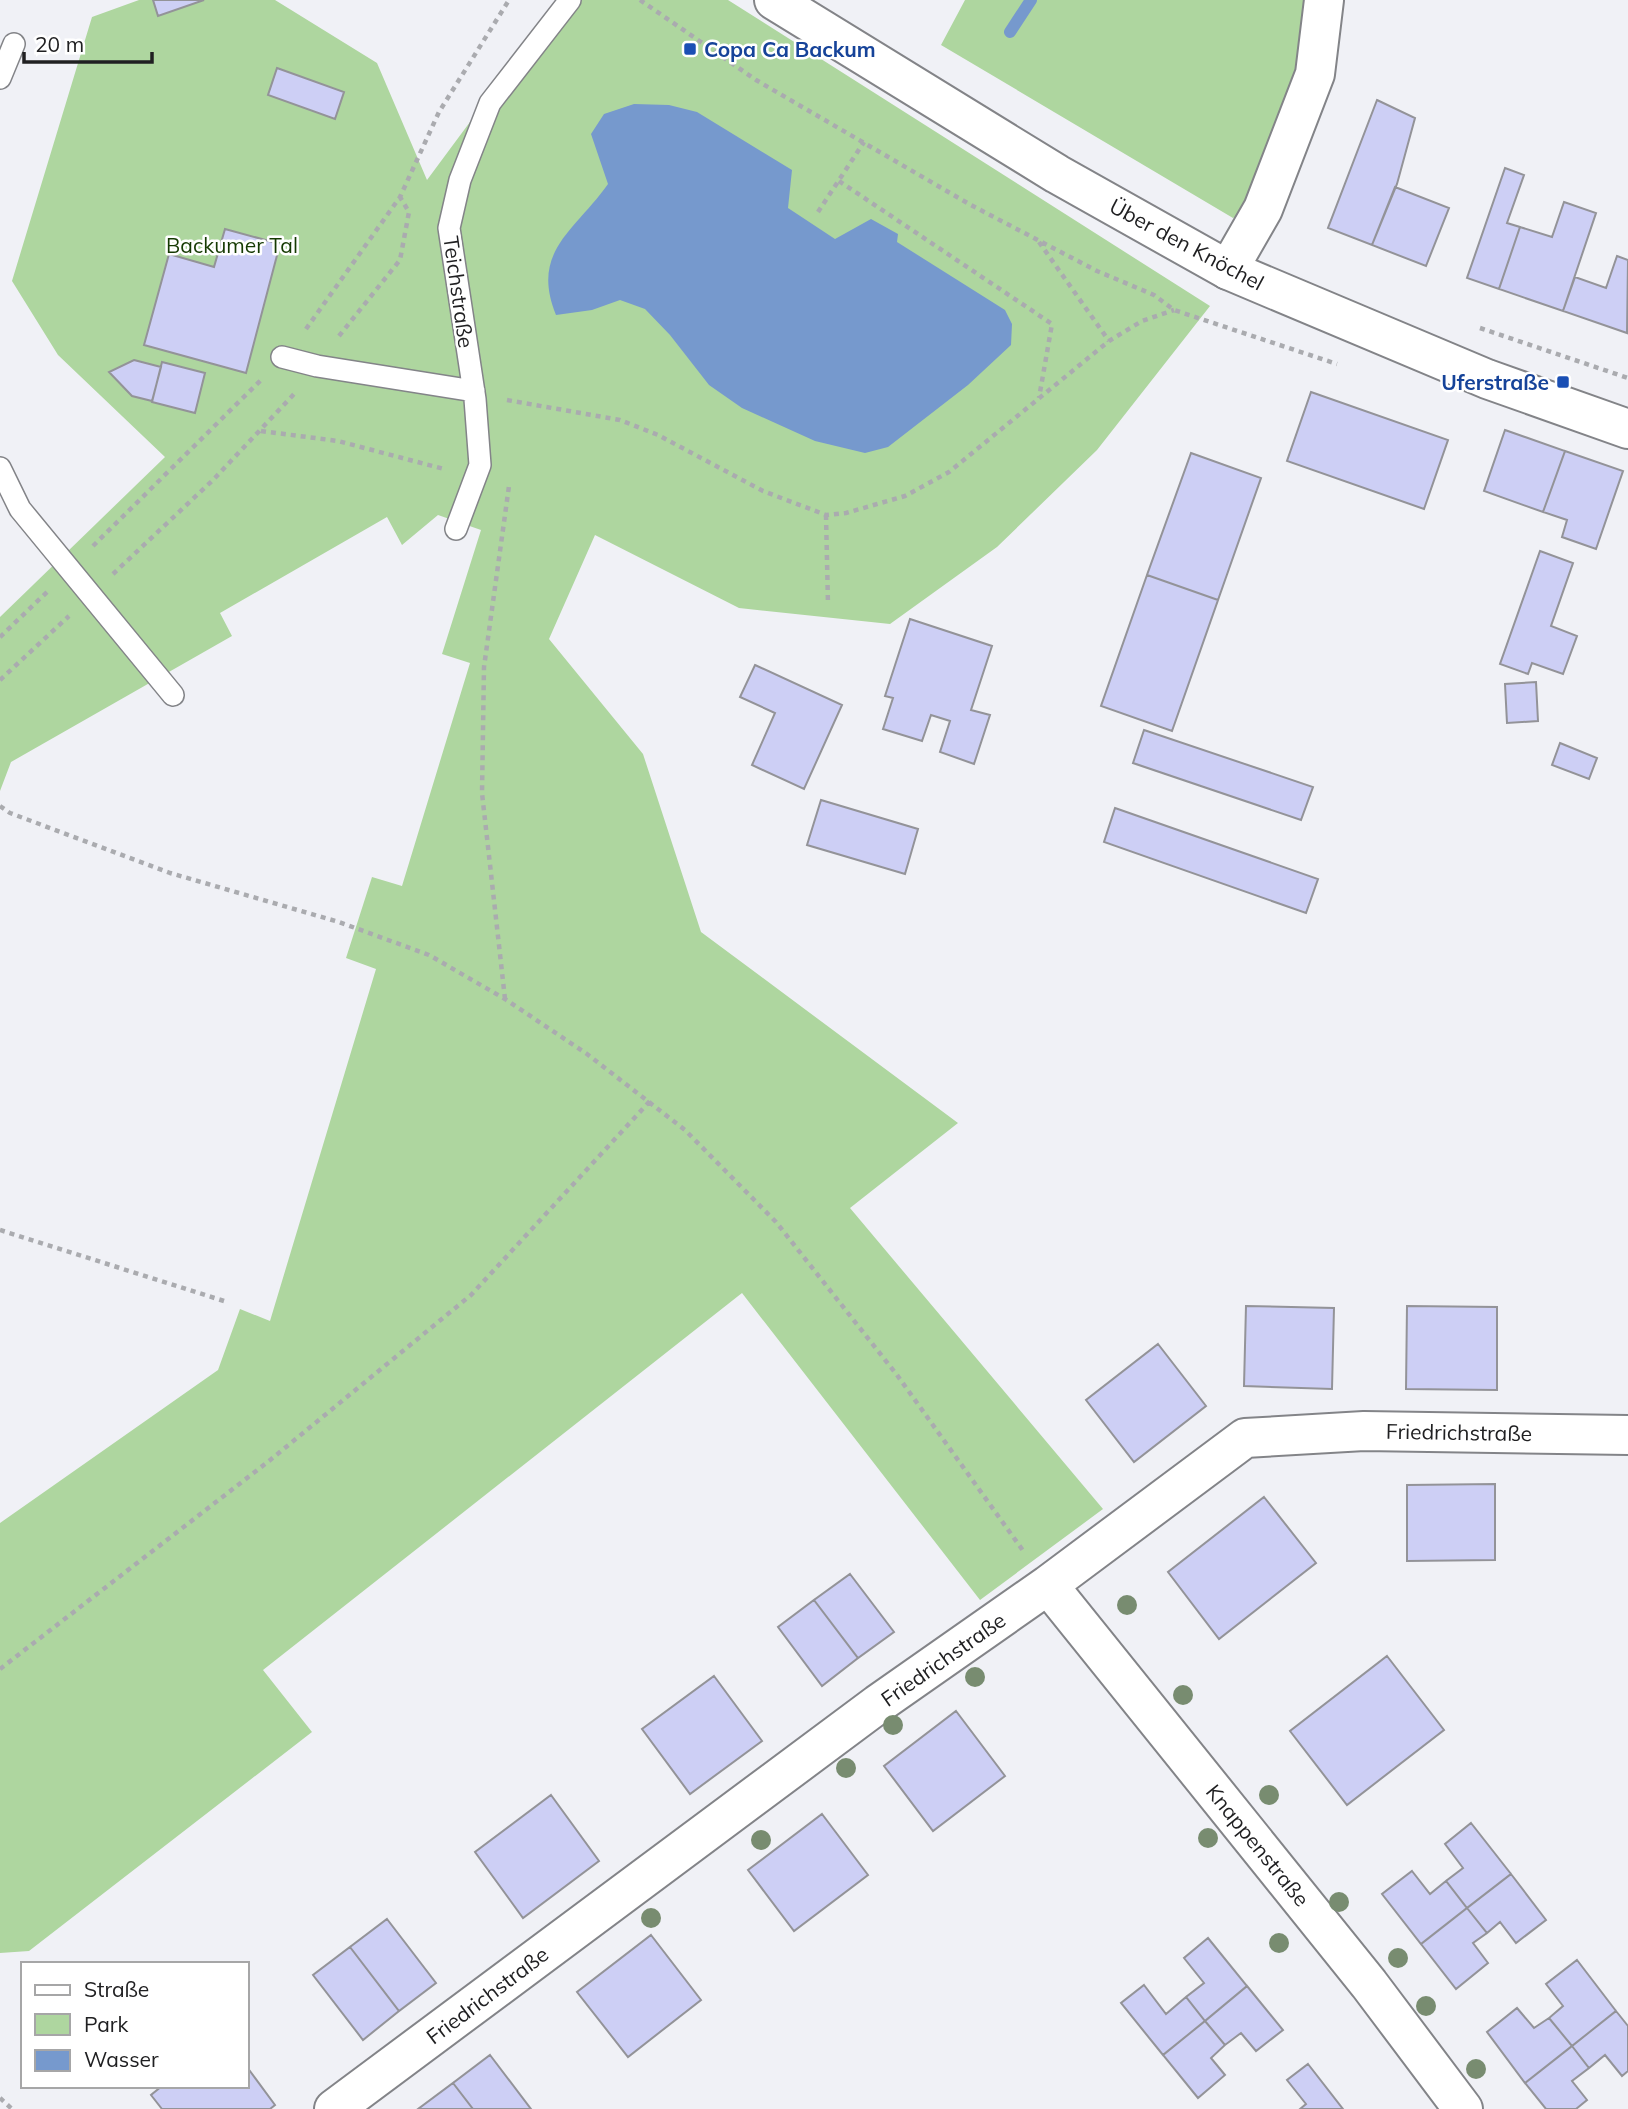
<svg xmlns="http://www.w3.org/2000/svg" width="1628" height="2109" viewBox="0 0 1628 2109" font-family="Mulish,sans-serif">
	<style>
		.green { fill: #aed69f }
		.water { fill: #7699cd }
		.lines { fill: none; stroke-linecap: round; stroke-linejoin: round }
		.stream { stroke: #7699cd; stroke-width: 12 }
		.building { fill: #cdcff5; stroke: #939398; stroke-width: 2 }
		.lane-casing { stroke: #838488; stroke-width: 24 }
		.street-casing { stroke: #838488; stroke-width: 42 }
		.secondary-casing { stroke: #838488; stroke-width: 42 }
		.path { stroke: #aaabaf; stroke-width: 4.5; stroke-dasharray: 5 5; stroke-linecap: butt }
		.lane { stroke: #fff; stroke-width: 21 }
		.street { stroke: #fff; stroke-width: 38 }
		.secondary { stroke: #fff; stroke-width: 38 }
		.tree { fill: #788c70 }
		.transit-dot { fill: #1a4fb4; stroke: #fff; stroke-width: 2.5 }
		.labels { text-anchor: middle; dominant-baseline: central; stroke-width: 5; stroke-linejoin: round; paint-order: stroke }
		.transit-label { font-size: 21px; font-weight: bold; fill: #164399; stroke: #fff; text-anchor: start }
		.street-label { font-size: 21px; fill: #202022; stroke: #fff }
		.park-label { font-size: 21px; fill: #153a02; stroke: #fff }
	</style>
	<rect width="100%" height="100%" fill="#f0f1f6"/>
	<path class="green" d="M139,0H275L377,63L427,180L536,33L570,0H728L1210,306L1097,450L997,547L890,624L739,608L595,535L549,639L643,754L701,932L958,1123L850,1208L1103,1509L980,1600L742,1293L263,1670L312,1732L29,1951L0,1953V1523L218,1370L240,1309L270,1321L376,969L346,958L372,877L402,886L470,663L442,654L481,530L438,515L402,545L387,517L220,613L232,636L11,762L0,791V617L165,457L58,355L12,281L92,17Z
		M965,0H1308L1292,100L1245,211L1233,218L941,45Z"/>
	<path class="water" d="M634,104L669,105L697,112L792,170L788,208L835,239L871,219L898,234L897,242L1005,310L1012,324L1011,345L968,385L888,447L865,453L815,441L742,408L709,385L670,335L645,309L620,300L592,310L556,315C530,251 575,231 608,184L591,134L604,114Z"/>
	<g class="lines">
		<path class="stream" d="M1010,32L1031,0"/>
	</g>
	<path class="building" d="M153,0H204L158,16Z
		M277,68L344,92L335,119L268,95Z
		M1377,100L1415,118L1397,184L1372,245L1328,228Z
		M1505,168L1524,175L1507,223L1520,227L1499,289L1467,278Z
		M1395,187L1449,208L1426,266L1372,245Z
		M1564,202L1596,213L1563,311L1499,289L1520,227L1552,237Z
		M225,229L280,244L246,373L144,345L169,254L214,267Z
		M1617,256L1628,260L1627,333L1563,311L1575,277L1606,288Z
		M134,360L161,367L152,401L132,396L109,372Z
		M162,362L205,373L195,413L152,402Z
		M1311,392L1448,440L1424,509L1287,461Z
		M1505,430L1565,451L1543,512L1484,491Z
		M1565,451L1623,471L1596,549L1562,537L1567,520L1543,512Z
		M1191,453L1261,478L1218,600L1147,575Z
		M1540,551L1573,563L1551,626L1577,636L1563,674L1532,663L1528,674L1500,664Z
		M1147,575L1218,600L1172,731L1101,706Z
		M910,619L992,646L971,710L990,715L974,764L940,752L950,721L931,715L922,741L883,729L893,698L885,696Z
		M755,665L842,705L804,789L752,765L775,713L740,697Z
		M1536,682L1538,721L1507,723L1505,684Z
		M1144,730L1313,787L1301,820L1133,763Z
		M1560,743L1597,758L1589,779L1552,765Z
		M821,800L918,829L905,874L807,845Z
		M1115,808L1318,879L1306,913L1104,842Z
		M1246,1306L1334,1308L1332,1389L1244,1386Z
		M1407,1306L1497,1307V1390L1406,1389Z
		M1158,1344L1206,1406L1134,1462L1086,1400Z
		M1495,1484V1560L1407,1561V1485Z
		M1264,1497L1316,1563L1219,1639L1168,1572Z
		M850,1574L894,1632L858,1658L814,1600Z
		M814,1600L858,1658L822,1686L778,1627Z
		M1387,1656L1444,1730L1347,1805L1290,1731Z
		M714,1676L762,1741L690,1794L642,1729Z
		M956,1711L1005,1776L933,1831L884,1766Z
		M551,1795L599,1861L523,1918L475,1852Z
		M822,1814L868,1875L794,1931L748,1870Z
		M1471,1823L1511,1874L1467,1908L1446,1881L1463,1868L1445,1844Z
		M1412,1871L1430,1894L1446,1881L1467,1908L1421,1944L1382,1894Z
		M1511,1874L1546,1920L1516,1943L1500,1922L1487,1933L1467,1908Z
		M1467,1908L1487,1933L1473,1943L1488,1963L1456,1989L1421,1944Z
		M387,1919L436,1983L399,2011L350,1947Z
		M651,1935L701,2000L628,2057L577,1992Z
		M1208,1938L1247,1986L1205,2021L1186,1997L1204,1983L1184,1958Z
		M350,1947L399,2011L363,2040L313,1975Z
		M1577,1960L1616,2011L1572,2046L1549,2018L1563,2006L1546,1984Z
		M1144,1985L1166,2014L1186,1997L1205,2021L1163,2055L1121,2003Z
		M1247,1986L1283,2030L1256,2051L1241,2033L1225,2045L1205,2021Z
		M1517,2008L1534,2028L1549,2018L1572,2046L1525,2083L1487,2032Z
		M1616,2011L1628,2026V2071L1622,2076L1605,2055L1589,2068L1572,2046Z
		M1205,2021L1225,2045L1211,2058L1225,2075L1198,2098L1163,2055Z
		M1572,2046L1589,2068L1572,2081L1587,2100L1576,2109H1546L1525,2083Z
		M490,2055L531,2109H473L453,2083Z
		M1308,2064L1343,2109H1300L1306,2104L1287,2080Z
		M247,2067L275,2105L270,2109H162L151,2095L162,2086H247Z
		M453,2083L473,2109H418Z"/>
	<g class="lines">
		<defs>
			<path id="lane" d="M0,78L14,44
				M282,357L317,366L474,391
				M0,468L20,509L173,695
				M456,529L480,465L475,399L449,228L460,180L490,103L570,0"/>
			<path id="street" d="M1228,270L1263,209L1315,74L1324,0
				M1048,1585L1369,1984L1463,2109
				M334,2109L878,1704L1048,1585L1245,1438L1364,1431L1628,1435"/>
			<path id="secondary" d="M774,0L1057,174L1228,270L1487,379L1628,429"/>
		</defs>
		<use href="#lane" class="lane-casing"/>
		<use href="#street" class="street-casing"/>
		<use href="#secondary" class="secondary-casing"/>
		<path class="path" d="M640,0L756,80L969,204L1097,271L1154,295L1174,310L1337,364
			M839,181L1052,324L1039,398
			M818,212L864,142
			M1039,242L1109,341
			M1480,328L1628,378
			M306,329L400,197L439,112L509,0
			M339,336L400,260L409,212L400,197
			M507,400L620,420L658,435L763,491L826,515L846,513L905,496L949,472L1109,341L1142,321L1174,310
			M261,431L338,441L444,469
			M826,515L828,605
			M93,546L261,380
			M113,574L213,480L295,393
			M0,637L47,592
			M0,680L69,616
			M0,806L10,813L170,873L339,922L429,955L505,999L587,1054L685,1130L776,1222L897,1375L1024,1552
			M505,999L482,793L484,667L509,486
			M0,1230L224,1301
			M0,1669L269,1461L471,1295L650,1101
			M0,2098L12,2109"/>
		<use href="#lane" class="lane"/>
		<use href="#street" class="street"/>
		<use href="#secondary" class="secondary"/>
	</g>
	<g class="tree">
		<circle cx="1127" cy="1605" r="10"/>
		<circle cx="975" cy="1677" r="10"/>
		<circle cx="1183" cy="1695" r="10"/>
		<circle cx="893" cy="1725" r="10"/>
		<circle cx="846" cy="1768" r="10"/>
		<circle cx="1269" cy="1795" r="10"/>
		<circle cx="1208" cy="1838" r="10"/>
		<circle cx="761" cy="1840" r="10"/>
		<circle cx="1339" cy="1902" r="10"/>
		<circle cx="651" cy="1918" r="10"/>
		<circle cx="1279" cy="1943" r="10"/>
		<circle cx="1398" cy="1958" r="10"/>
		<circle cx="1426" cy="2006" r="10"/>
		<circle cx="1476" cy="2069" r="10"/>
	</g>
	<g class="transit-dot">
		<rect x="683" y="42" width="14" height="14" rx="3.5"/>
		<rect x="1556" y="375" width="14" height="14" rx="3.5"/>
	</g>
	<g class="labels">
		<g class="transit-label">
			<text x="704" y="49">Copa Ca Backum</text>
			<text x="1549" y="382" text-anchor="end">Uferstraße</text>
		</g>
		<g class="street-label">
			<text transform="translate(1187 244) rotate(28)">Über den Knöchel</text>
			<text transform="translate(459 292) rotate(82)">Teichstraße</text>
			<text transform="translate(1459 1432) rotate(1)">Friedrichstraße</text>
			<text transform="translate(943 1659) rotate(-35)">Friedrichstraße</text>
			<text transform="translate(1258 1845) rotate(51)">Knappenstraße</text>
			<text transform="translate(487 1995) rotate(-37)">Friedrichstraße</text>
		</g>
		<g class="park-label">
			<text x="232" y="245">Backumer Tal</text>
		</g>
	</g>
	<rect x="21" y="1962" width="228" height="126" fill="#ffffff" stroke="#a6a6a7" stroke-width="2"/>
	<rect x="35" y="1985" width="35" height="10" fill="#ffffff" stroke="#a6a6a7" stroke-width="2"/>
	<text x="84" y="1997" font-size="21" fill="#202022">Straße</text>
	<rect x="35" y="2014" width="35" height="21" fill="#aed69f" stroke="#a6a6a7" stroke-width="2"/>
	<text x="84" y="2032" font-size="21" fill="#202022">Park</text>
	<rect x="35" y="2050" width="35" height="21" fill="#7699cd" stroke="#a6a6a7" stroke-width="2"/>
	<text x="84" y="2067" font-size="21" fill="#202022">Wasser</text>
	<path d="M24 52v10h128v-10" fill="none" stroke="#202022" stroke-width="3.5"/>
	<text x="35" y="52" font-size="21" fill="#202022" stroke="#ffffff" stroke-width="5" paint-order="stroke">20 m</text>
</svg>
